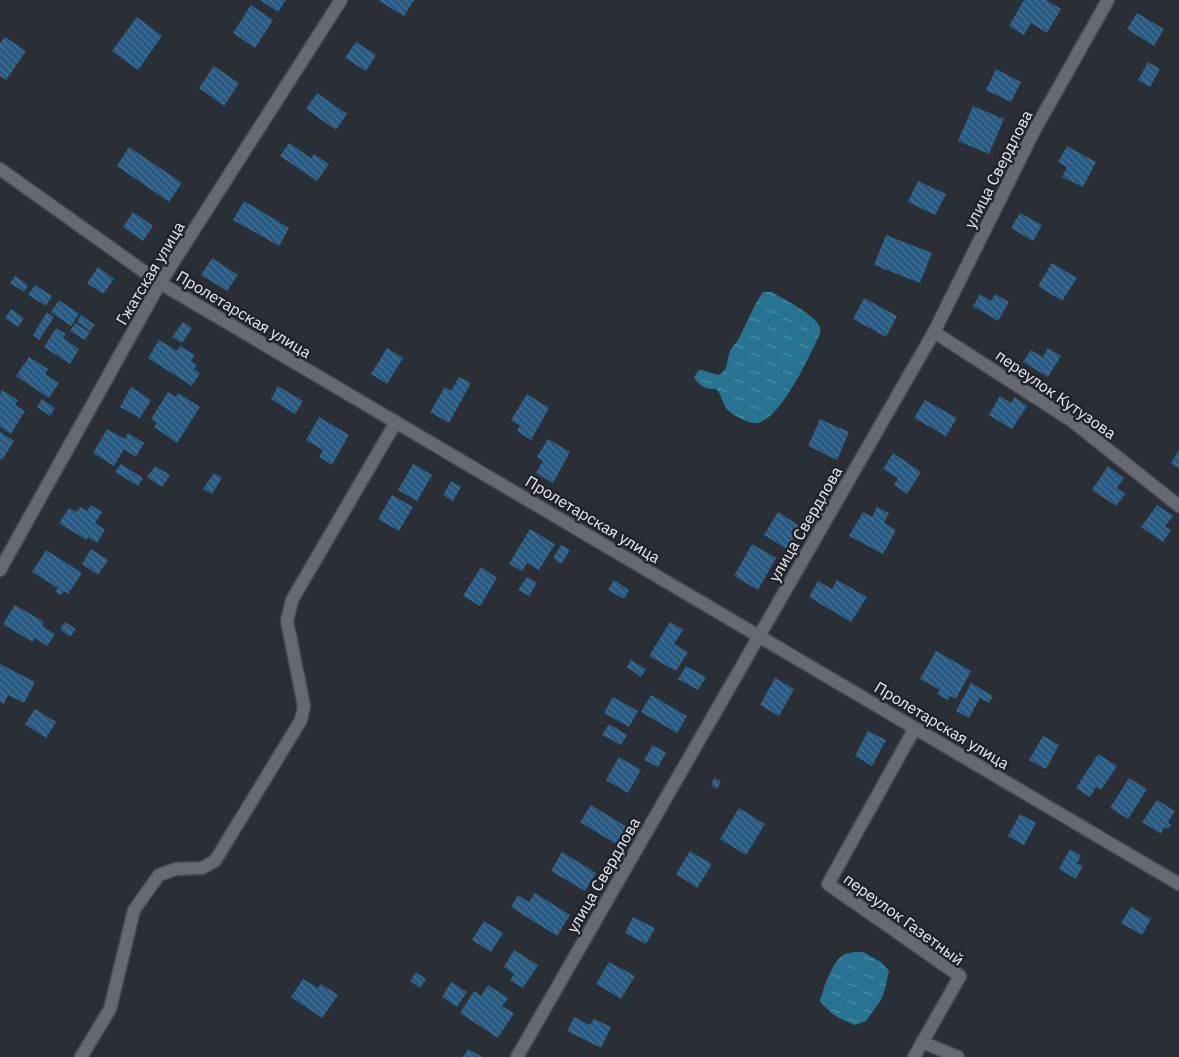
<svg xmlns="http://www.w3.org/2000/svg" width="1179" height="1057" viewBox="0 0 1179 1057" font-family="'IBM Plex Sans',sans-serif">
	<style>
		.water { fill: url(#water-ripples) }
		.building { fill: url(#building-back-hatch) }
		.lines { fill: none; stroke-linecap: round; stroke-linejoin: round }
		.minor-casing { stroke: #464950; stroke-width: 15 }
		.minor { stroke: #656971; stroke-width: 12 }
		.labels { text-anchor: middle; dominant-baseline: central; stroke-width: 5; stroke-linejoin: round; paint-order: stroke }
		.street-label { font-size: 16px; fill: #e8ebf0; stroke: #21242b }
	</style>
	<defs>
		<pattern id="water-ripples" width="26" height="14" patternUnits="userSpaceOnUse" patternTransform="scale(1.25)"><rect width="26" height="14" fill="#267492"/><path d="M2 4q2-2 4 0t4 0M15 11q2-2 4 0t4 0" fill="none" stroke="#508fa7"/></pattern>
		<pattern id="building-back-hatch" width="6" height="6" patternUnits="userSpaceOnUse" patternTransform="scale(1.25)"><rect width="6" height="6" fill="#275b83"/><path d="M-1 5l2 2M0 0l6 6M5-1l2 2" fill="none" stroke="#467395"/></pattern>
	</defs>
	<rect width="100%" height="100%" fill="#2a2e35"/>
	<path class="water" d="M763,292H772L775,294C786,300 817,316 820,328C821,332 820,333 819,336C809,357 781,418 758,423C751,424 745,421 740,418C735,416 730,413 727,409C722,403 722,395 716,389C708,390 698,386 694,377L699,370H702L718,375C729,371 726,360 730,351C732,346 737,343 739,338C747,323 753,306 763,292Z
		M854,952H863L881,962L889,971L885,989L881,1000L866,1021L855,1025C838,1018 832,1016 820,1001C823,989 833,959 845,954C848,953 851,953 854,952Z"/>
	<path class="building" d="M260,0H286L278,12Z
		M380,0H414L404,16L379,1Z
		M1024,0H1046L1061,9L1047,33L1031,23L1024,35L1009,26Z
		M251,5L273,20L255,48L233,33Z
		M1137,13L1164,29L1154,46L1127,29Z
		M137,17L162,36L138,70L112,51Z
		M5,37L26,51L6,80L0,76V43Z
		M356,42L376,55L366,71L345,58Z
		M1148,62L1160,69L1150,87L1138,80Z
		M214,66L239,83L224,106L199,88Z
		M996,69L1021,82L1011,102L986,90Z
		M317,93L347,114L336,130L306,109Z
		M973,106L1004,119L989,154L958,141Z
		M289,143L311,158L314,154L329,164L317,181L280,156Z
		M1067,146L1096,162L1083,187L1062,177L1067,167L1058,162Z
		M129,147L182,183L169,202L117,166Z
		M918,181L946,194L935,215L908,202Z
		M244,201L289,228L279,246L233,220Z
		M133,212L153,226L143,241L123,227Z
		M1020,213L1042,225L1033,241L1011,228Z
		M886,235L932,253L920,283L874,265Z
		M212,258L238,275L227,291L201,275Z
		M1052,263L1077,278L1062,301L1038,286Z
		M98,267L114,279L103,294L87,283Z
		M15,276L28,285L24,292L10,283Z
		M35,285L52,296L46,306L28,295Z
		M980,294L991,301L995,294L1009,302L998,321L973,306Z
		M864,298L897,316L886,337L853,319Z
		M59,300L79,314L71,326L51,312Z
		M11,309L24,318L18,327L5,318Z
		M47,312L54,317L39,340L33,335Z
		M81,315L95,325L90,331L77,322Z
		M183,322L192,328L182,343L172,337Z
		M75,323L90,332L85,340L70,331Z
		M56,328L66,334L63,338L79,349L70,364L44,347Z
		M159,340L177,351L180,346L195,355L191,361L197,365L194,369L200,373L192,386L148,358Z
		M387,348L403,358L387,384L371,374Z
		M1048,348L1061,356L1048,377L1023,362L1031,350L1043,357Z
		M29,357L48,369L45,374L59,383L49,398L16,376Z
		M459,377L471,383L449,423L430,412L445,387L451,391Z
		M278,386L303,401L295,414L271,399Z
		M131,387L151,400L140,418L120,407Z
		M2,390L18,400L15,405L25,411L11,434L0,427V394Z
		M168,392L176,397L178,393L200,407L177,443L154,427L157,423L151,419Z
		M527,394L549,408L531,440L517,431L520,426L511,420Z
		M1000,396L1011,403L1015,397L1027,406L1012,429L989,415Z
		M42,399L55,408L50,416L37,407Z
		M925,400L957,418L946,436L914,418Z
		M319,417L349,435L332,465L319,457L323,450L306,440Z
		M820,419L849,432L837,460L808,446Z
		M107,429L125,439L128,433L144,443L136,457L124,449L114,466L93,453Z
		M0,432L14,441L2,460L0,458Z
		M548,439L570,452L553,483L536,473L543,461L537,457Z
		M1179,450V469L1171,463Z
		M893,453L921,472L907,494L894,485L898,478L883,469Z
		M121,464L143,478L138,486L115,472Z
		M413,464L432,475L417,501L398,490Z
		M155,466L170,475L162,487L147,477Z
		M1108,466L1124,478L1117,488L1125,494L1116,506L1092,490Z
		M214,473L222,478L212,494L203,489Z
		M451,481L461,487L453,501L443,495Z
		M392,495L413,507L399,531L378,519Z
		M91,505L102,512L95,523L105,530L97,543L88,537L86,540L59,523L69,508L76,512L80,507L87,511Z
		M1157,505L1173,516L1165,526L1171,530L1163,542L1141,527Z
		M877,507L889,513L884,523L896,530L883,554L849,536L863,512L872,517Z
		M778,512L801,527L787,549L764,535Z
		M530,529L555,544L539,570L527,563L522,571L509,564Z
		M752,544L776,558L758,590L734,576Z
		M561,545L570,550L561,564L553,558Z
		M91,549L108,560L98,575L82,564Z
		M46,550L82,573L68,594L64,591L61,595L55,592L58,588L32,572Z
		M481,567L497,578L480,606L463,596Z
		M527,577L537,583L529,596L518,590Z
		M614,580L629,590L624,599L608,590Z
		M837,580L867,597L851,622L809,597L818,581L832,589Z
		M15,605L44,622L42,626L55,634L47,646L35,638L32,642L3,624Z
		M65,622L76,629L70,637L60,629Z
		M670,622L683,630L674,644L688,652L676,671L649,656Z
		M936,651L971,671L956,699L950,696L948,700L937,694L940,690L920,679Z
		M631,660L646,669L641,677L627,667Z
		M0,664L35,682L24,703L8,695L4,704L0,702Z
		M686,666L706,677L698,690L678,679Z
		M775,678L794,689L779,716L760,705Z
		M971,683L993,696L989,703L980,698L969,718L956,711Z
		M651,695L687,716L677,733L641,712Z
		M613,697L638,711L629,727L604,713Z
		M35,709L56,722L46,738L25,724Z
		M609,724L627,735L621,745L602,735Z
		M868,731L886,740L872,766L855,756Z
		M1043,736L1059,745L1046,769L1029,760Z
		M653,745L666,753L658,767L644,760Z
		M1098,754L1117,766L1101,790L1096,787L1090,797L1076,788Z
		M619,757L641,770L628,793L606,780Z
		M714,778L721,781L717,789L711,785Z
		M1129,778L1147,789L1128,819L1110,808Z
		M1157,800L1175,811L1168,822L1171,825L1168,829L1164,827L1161,834L1142,822Z
		M591,805L627,827L616,844L580,822Z
		M739,808L765,824L746,855L720,839Z
		M1020,814L1036,823L1024,845L1008,836Z
		M1070,849L1081,856L1077,863L1083,866L1076,879L1059,869Z
		M690,851L712,864L697,888L676,874Z
		M562,852L596,873L585,891L551,871Z
		M535,893L570,915L557,936L511,907L518,895L529,902Z
		M1131,907L1151,919L1142,935L1121,923Z
		M633,917L655,928L646,944L625,933Z
		M484,921L503,933L491,952L472,940Z
		M514,950L538,965L523,988L510,980L514,974L504,967Z
		M609,962L635,976L621,999L596,984Z
		M416,972L426,979L420,988L410,981Z
		M303,979L318,988L321,984L338,995L322,1018L291,997Z
		M451,982L467,992L457,1007L442,997Z
		M488,985L508,998L502,1006L514,1013L498,1038L460,1013L474,991L481,996Z
		M574,1017L590,1025L594,1019L611,1027L601,1048L567,1031Z
		M468,1049L482,1057H463Z"/>
	<g class="lines">
		<defs>
			<path id="minor" d="M0,169L160,283L1179,884
				M934,332L1072,421L1179,506
				M0,570L160,283L341,0
				M922,1042L958,1057
				M81,1057L110,1009L134,910L159,875L176,869L202,868L215,861L301,720L304,706L287,621L292,600L396,422
				M517,1057L934,332L1034,131L1108,0
				M914,1057L960,976L828,884L915,728"/>
		</defs>
		<use href="#minor" class="minor-casing"/>
		<use href="#minor" class="minor"/>
	</g>
	<g class="labels">
		<g class="street-label">
			<text transform="translate(998 169) rotate(-63)">улица Свердлова</text>
			<text transform="translate(150 273) rotate(-59)">Гжатская улица</text>
			<text transform="translate(244 314) rotate(31)">Пролетарская улица</text>
			<text transform="translate(1056 394) rotate(35)">переулок Кутузова</text>
			<text transform="translate(593 519) rotate(31)">Пролетарская улица</text>
			<text transform="translate(805 524) rotate(-60)">улица Свердлова</text>
			<text transform="translate(942 725) rotate(31)">Пролетарская улица</text>
			<text transform="translate(603 875) rotate(-60)">улица Свердлова</text>
			<text transform="translate(904 919) rotate(36)">переулок Газетный</text>
		</g>
	</g>
</svg>
